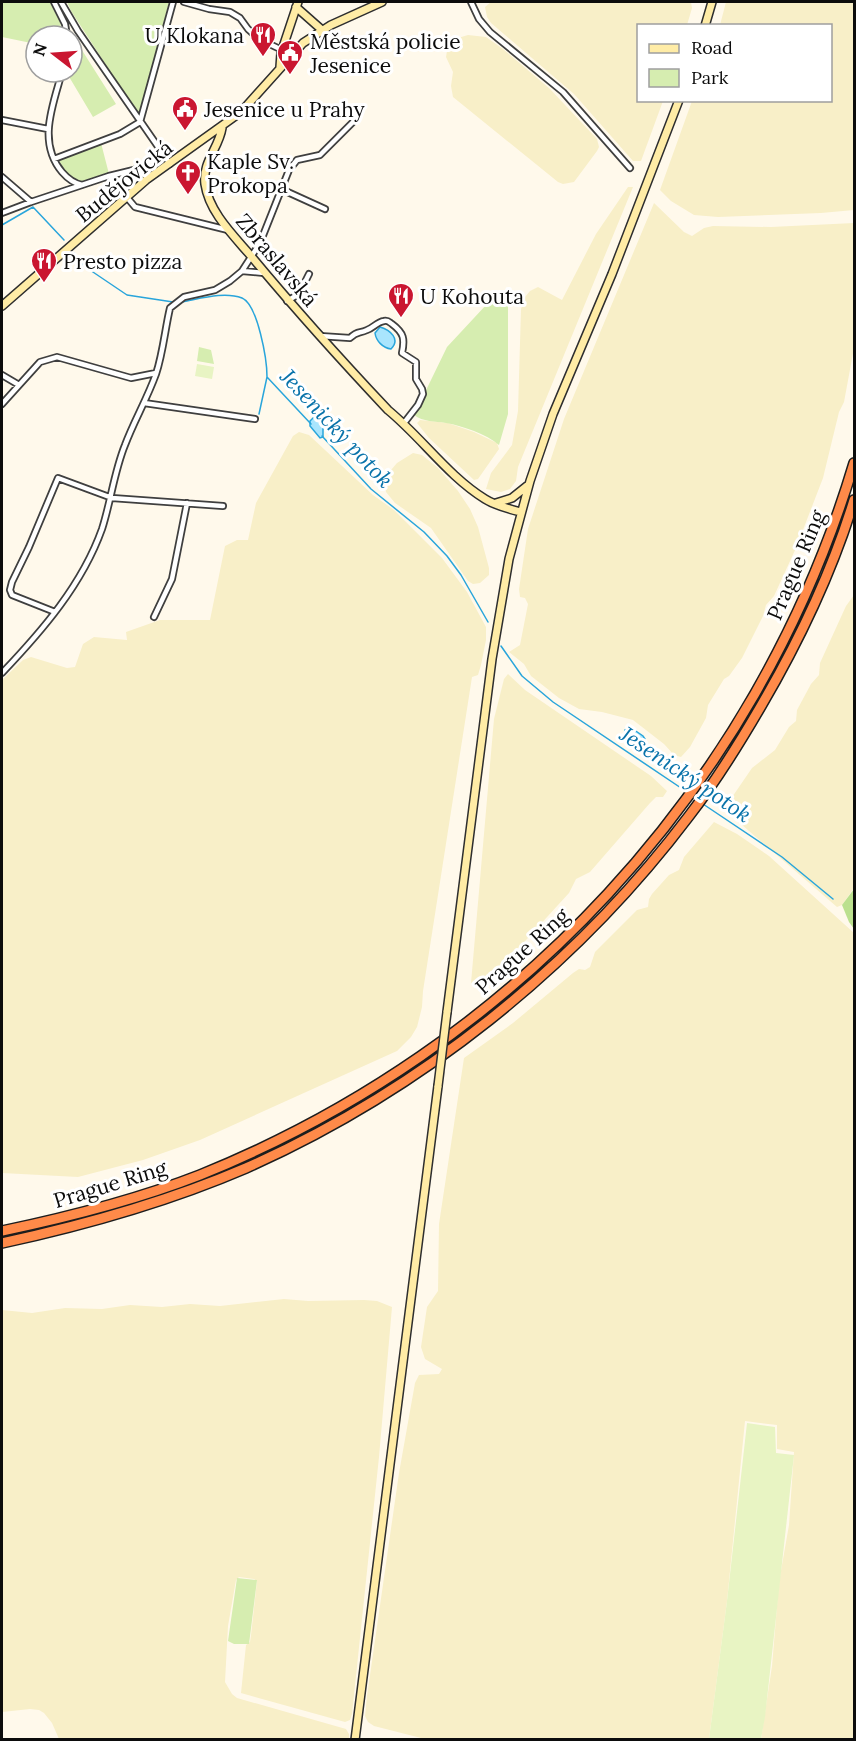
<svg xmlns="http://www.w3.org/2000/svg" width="856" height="1741" viewBox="0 0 856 1741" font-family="Lora,serif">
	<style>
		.farmland { fill: #f8efc8 }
		.green { fill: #d6edb0 }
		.forest { fill: #bbe08e }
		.pitch { fill: #e8f4c3 }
		.water { fill: #a9e5fd; stroke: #29a5db; stroke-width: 1.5 }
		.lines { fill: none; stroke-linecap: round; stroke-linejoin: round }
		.stream { stroke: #29a5db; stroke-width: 1.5 }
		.minor-casing { stroke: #3f3f3f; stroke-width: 8 }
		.secondary-casing { stroke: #2e2e2e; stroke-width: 10 }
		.motorway-casing { stroke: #1d1d1d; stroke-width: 12 }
		.minor { stroke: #fff; stroke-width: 4.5 }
		.secondary { stroke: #ffeca6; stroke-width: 7 }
		.motorway { stroke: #ff8a49; stroke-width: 9 }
		.secondary-bridge-casing { stroke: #2e2e2e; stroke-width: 10; stroke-linecap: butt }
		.secondary-bridge { stroke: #ffeca6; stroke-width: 7 }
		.labels { text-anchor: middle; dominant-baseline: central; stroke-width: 6; stroke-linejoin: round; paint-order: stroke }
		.poi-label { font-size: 21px; fill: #0c0c0c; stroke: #fff; text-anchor: start }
		.street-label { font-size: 21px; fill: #0c0c0c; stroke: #fff }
		.water-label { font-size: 22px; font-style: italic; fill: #0973aa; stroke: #fff }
	</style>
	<rect width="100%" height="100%" fill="#fff9eb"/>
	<path class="farmland" d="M491,2H691L692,8L687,25L638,26V100L663,101L641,161H633L574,94L491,23L487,17L485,7Z
		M726,2H854V210L821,213L718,217L694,215L671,201L660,190L692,101L830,100V26L720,25Z
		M468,35L486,37L503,49L550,89L597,139L599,147L597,151L574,182L563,184L558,182L453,97L451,86L453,72L446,57L447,51L450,44L458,38Z
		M628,187H633L518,467L516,481L510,489L501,492L486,489L491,473L512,445L518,411L521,309L525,297L530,291L538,287L562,300L596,234Z
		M654,203L684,232L692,236L704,228L713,226L771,227L854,223V348L844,402L839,412L823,478L796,548L774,596L766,605L763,616L742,658L729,676L724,679L708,705L706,718L690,747L681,757L674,755L664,744L633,720L602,712L579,709L559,698L531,676L524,664L509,652L520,645L528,604L525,598L520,597L519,589L528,529L564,419Z
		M420,420L448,423L474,432L497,443L499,449L478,479L474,480L429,438L417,423Z
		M299,432L309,435L373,495L394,510L442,558L467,592L486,627V640L481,665L478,675L472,677L423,991L422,1007L417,1027L411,1037L397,1051L200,1140L143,1160L78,1177L2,1173V680L23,660L31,657L67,668L75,667L83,644L94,637L127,640L126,632L160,620H210L225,546L237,540H248L256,503L293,436Z
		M413,453L422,455L438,468L458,491L470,509L478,527L489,568V575L480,583L473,584L468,581L431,528L395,503L386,492L384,483L391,470L397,463Z
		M854,595V888L842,905L837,907L734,818L726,806L752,768L775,750L789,727L796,721L797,710L811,684L819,675L820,663L846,606Z
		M508,674L525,690L651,776L667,791L663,797H656L650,803L590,872L576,879L569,893L516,951L479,984L474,985L471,983L494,719L504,679Z
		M714,822L737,834L769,856L854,933V1739H761L772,1666L779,1582L789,1525L794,1452L777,1449V1425L745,1421L727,1601L709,1739H425L374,1726L368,1722L365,1716L367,1696L399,1473L415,1383L419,1375L439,1374L442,1369L425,1359L421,1347L427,1307L438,1291L439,1224L464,1058L513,1023L573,973L579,969L585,970L590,967L595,952L637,910L648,907L649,899L652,894L669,875L679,870L684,857Z
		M284,1299L308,1301L364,1300L377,1301L392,1307L379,1457L352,1714L350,1720L345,1722L241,1693L246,1645L250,1642L251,1635L257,1581L254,1579L239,1577L236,1580L228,1626L225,1682L232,1694L237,1698L346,1729L349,1734V1739H59L52,1723L44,1713L39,1710L30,1709L2,1712V1310L32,1313L65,1308L102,1309L130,1305L162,1307L190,1304L220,1306Z"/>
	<path class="green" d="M2,2H50L60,22L63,36H36V44L2,37Z
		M67,2H169L140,113H137L71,11Z
		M73,36L116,104L93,117L68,75V72H72Z
		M101,143L109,174L79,182L67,173L59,161L60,159Z
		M508,291V414L499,445C486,434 463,426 446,423C435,421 423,422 414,415L447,347L487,304Z
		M199,347L211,350L214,364L197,361Z
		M237,1578L257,1580L249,1644H234L228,1641Z"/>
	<path class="forest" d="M854,889V929L849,922L842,905Z"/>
	<path class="pitch" d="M197,364L214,367L212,379L195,376Z
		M747,1423L775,1427L776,1453L794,1455L765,1717L761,1739H709L727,1601Z"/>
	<path class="water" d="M380,327C390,330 401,339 391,349C383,348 376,341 375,333Z
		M314,417L320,419L323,423V437L320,438L310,426V421Z
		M630,727L643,736L645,739L642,744L638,745L624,736L625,730Z"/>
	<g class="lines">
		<path class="stream" d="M2,225L33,207L64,240
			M74,253L84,266L127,295L173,302
			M181,302C199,299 224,291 242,298C258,305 267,360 267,377L311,424
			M259,414L267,377
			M322,436L371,489L424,532L447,556L461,575L488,622
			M501,646L522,676L553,702L687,792
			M703,804L782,857L833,899"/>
		<defs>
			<path id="minor" d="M54,2L65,24L67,36
				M61,2L78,31L170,164
				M184,2L209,9L230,12L240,18L248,29L259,39L282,50
				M471,2L479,19L490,32L563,92L630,168
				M62,72C53,105 37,142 62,172C68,179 73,183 82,185
				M2,120L48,129
				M54,159L120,134L140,122L173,2
				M109,176L146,167
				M2,177L31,202
				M281,189L325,209
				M2,213L31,202L109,176L135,207L228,230
				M242,271L264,273
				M287,301L299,294L309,274
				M320,336L350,338C358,330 359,334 367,330C373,328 377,322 384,321C388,320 389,322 392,324C404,333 405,339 402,353L416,362V379L422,389L423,394L418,405L404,423
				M2,375L19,385
				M144,403L255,419
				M2,404L40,362L57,357L131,378L156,373
				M55,612L12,595L10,590L12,582L29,547L58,478L112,498L223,506
				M154,617L172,579L187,503
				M2,673C42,631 82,585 102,529C111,501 114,472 125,445C134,421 147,399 156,374C163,353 165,329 170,308L184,297L215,290L230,281L242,271L260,243L289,170L297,160L320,155L356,119"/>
			<path id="secondary" d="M296,7L322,30
				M705,26L712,2
				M280,67L281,53L298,2
				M222,128C219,148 202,162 205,184C209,212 233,235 251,256C295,309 341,360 388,410C422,438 448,476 485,499C496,506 509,509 521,512
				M2,306L146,180L241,112L303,43L331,25L382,2
				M496,503L512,498L527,486
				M447,1012L492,659L509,559L530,481L553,414L612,274L679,100
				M355,1740L438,1086"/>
			<path id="motorway" d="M2,1231C69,1217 136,1200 200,1175C513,1049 757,788 854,463
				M2,1243C85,1225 167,1202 246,1168C419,1091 575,967 689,816C716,781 739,744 761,706C799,641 832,572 854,500"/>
		</defs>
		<use href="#minor" class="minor-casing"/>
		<use href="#secondary" class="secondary-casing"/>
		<use href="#motorway" class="motorway-casing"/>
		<use href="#minor" class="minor"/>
		<use href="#secondary" class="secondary"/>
		<use href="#motorway" class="motorway"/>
		<defs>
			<path id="secondary-bridge" d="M438,1086L447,1012"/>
		</defs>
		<use href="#secondary-bridge" class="secondary-bridge-casing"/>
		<use href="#secondary-bridge" class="secondary-bridge"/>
	</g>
	<defs>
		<symbol id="restaurant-pin" viewBox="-11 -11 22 30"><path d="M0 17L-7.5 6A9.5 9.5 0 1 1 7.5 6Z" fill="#ca1630" stroke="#fff"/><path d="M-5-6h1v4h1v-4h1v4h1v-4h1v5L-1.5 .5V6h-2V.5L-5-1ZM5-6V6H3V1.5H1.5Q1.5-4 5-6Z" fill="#fff"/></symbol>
		<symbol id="civic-pin" viewBox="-11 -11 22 30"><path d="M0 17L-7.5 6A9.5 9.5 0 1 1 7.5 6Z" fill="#ca1630" stroke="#fff"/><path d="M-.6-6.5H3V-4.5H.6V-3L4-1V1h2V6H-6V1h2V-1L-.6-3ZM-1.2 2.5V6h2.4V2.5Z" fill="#fff"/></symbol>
		<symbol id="church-pin" viewBox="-11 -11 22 30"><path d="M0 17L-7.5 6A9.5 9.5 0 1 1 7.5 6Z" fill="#ca1630" stroke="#fff"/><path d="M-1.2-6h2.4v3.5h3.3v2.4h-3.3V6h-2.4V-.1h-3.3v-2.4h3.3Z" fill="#fff"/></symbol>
	</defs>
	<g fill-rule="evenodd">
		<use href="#restaurant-pin" x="248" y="20" width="30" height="40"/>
		<use href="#civic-pin" x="275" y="38" width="30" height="40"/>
		<use href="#civic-pin" x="170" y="94" width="30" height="40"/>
		<use href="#church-pin" x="173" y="158" width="30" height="40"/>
		<use href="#restaurant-pin" x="29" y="246" width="30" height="40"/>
		<use href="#restaurant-pin" x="386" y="281" width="30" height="40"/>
	</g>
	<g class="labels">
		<g class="poi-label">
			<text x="244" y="35" text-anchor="end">U Klokana</text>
			<text x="310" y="41">Městská policie<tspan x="310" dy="24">Jesenice</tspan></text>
			<text x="204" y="109">Jesenice u Prahy</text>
			<text x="207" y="161">Kaple Sv.<tspan x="207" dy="24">Prokopa</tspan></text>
			<text x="63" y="261">Presto pizza</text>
			<text x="420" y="296">U Kohouta</text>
		</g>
		<g class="street-label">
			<text transform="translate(124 181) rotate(-39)">Budějovická</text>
			<text transform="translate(277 260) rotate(50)">Zbraslavská</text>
			<text transform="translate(796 565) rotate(-67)">Prague Ring</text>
			<text transform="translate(522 951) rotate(-42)">Prague Ring</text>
			<text transform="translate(110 1184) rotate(-17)">Prague Ring</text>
		</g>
		<g class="water-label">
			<text transform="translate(337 428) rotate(47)">Jesenický potok</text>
			<text transform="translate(686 774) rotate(34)">Jesenický potok</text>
		</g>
	</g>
	<rect width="856" height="1741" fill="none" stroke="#0c0c0c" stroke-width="6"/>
	<rect x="637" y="24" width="195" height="78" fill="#ffffff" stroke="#9e9e9e" stroke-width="1.5"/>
	<rect x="649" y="44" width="30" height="9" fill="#ffeca6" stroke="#9e9e9e" stroke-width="1.5"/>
	<text x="691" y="54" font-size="18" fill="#0c0c0c">Road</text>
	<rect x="649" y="69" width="30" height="18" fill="#d6edb0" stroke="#9e9e9e" stroke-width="1.5"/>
	<text x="691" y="84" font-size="18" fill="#0c0c0c">Park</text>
	<g transform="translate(54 54) rotate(287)"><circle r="28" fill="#ffffff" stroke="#9e9e9e" stroke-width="1.5"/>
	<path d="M0-4.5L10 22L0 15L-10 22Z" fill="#ca1630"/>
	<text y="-9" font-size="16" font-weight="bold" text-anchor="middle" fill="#0c0c0c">N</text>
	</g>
</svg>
